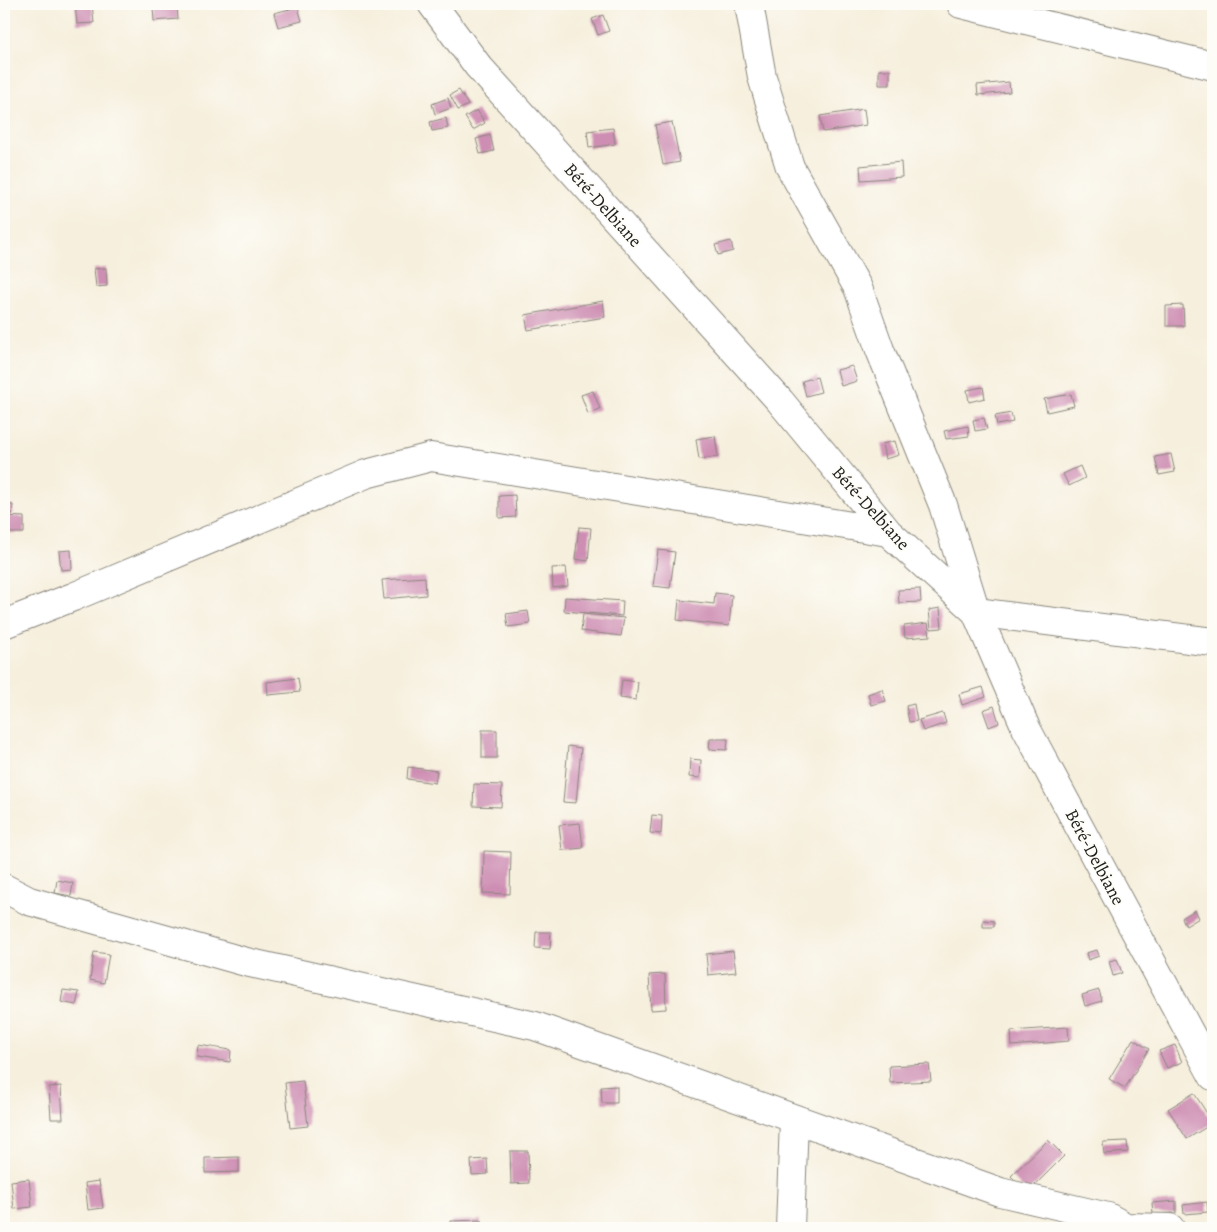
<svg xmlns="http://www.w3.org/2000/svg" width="1217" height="1232" viewBox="0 0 1217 1232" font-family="Alegreya,serif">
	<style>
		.building { fill: #ce8eb3 }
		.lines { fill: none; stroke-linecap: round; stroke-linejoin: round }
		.minor-casing { stroke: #89867c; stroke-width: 30 }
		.minor { stroke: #fff; stroke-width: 28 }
		.labels { text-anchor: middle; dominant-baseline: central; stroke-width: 4; stroke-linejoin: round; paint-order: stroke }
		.street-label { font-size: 18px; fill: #1c1c1c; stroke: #fdfcf7 }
	</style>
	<rect width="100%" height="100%" fill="#fdfcf7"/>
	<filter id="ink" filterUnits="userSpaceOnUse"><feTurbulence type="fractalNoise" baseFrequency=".02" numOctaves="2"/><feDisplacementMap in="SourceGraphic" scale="10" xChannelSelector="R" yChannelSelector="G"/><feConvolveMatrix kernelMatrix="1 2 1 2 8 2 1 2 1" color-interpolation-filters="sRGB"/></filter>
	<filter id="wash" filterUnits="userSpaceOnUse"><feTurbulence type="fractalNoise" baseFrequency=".0096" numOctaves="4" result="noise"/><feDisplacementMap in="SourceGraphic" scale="20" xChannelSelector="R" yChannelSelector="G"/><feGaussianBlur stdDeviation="1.12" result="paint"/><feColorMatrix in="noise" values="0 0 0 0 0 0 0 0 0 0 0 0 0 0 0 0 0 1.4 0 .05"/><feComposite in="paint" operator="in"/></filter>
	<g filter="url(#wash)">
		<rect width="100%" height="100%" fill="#f6efdd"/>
		<g id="blocks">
			<path class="building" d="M75,4H92L94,23L77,24Z
				M177,6L178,19L154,21L153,8Z
				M298,7L302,21L278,27L274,13Z
				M603,15L609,31L598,35L592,19Z
				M879,70H890V85H879Z
				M1009,82L1010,92L978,95L977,85Z
				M459,90L468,105L458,110L450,95Z
				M448,98L451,108L435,114L432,104Z
				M864,109L866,125L823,132L820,116Z
				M477,110L485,123L473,130L465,117Z
				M446,118L448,128L432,131L430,122Z
				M672,122L680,162L663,165L655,125Z
				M613,128L615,144L589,148L587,131Z
				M490,135L494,151L480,154L476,139Z
				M901,162L902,177L861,180L860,166Z
				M731,241L733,251L718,255L715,245Z
				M106,268L107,286L96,287L94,269Z
				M603,301L605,317L528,330L525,315Z
				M1183,305L1184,326H1166V306Z
				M852,366L857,381L841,386L837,370Z
				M817,377L821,392L806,396L802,381Z
				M983,387L985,398L969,402L967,390Z
				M593,391L600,409L588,414L581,395Z
				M1071,394L1074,406L1047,412L1044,399Z
				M1011,413L1013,422L997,425L995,416Z
				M984,418L987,429L975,431L973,420Z
				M968,426L969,436L946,439L944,431Z
				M715,436L718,457L699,459L696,439Z
				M895,441L899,455L885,459L882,444Z
				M1171,454L1175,472L1159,475L1155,457Z
				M1080,466L1085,478L1069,486L1063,474Z
				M515,495L516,517L499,518V496Z
				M4,504L13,505L12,515L4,514Z
				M4,516L24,517V533H4Z
				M579,527L591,528L588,561L575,559Z
				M71,550L72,569L61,570L59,551Z
				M658,550L675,552L670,588L653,586Z
				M566,567L568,586L553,588L552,568Z
				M425,577L426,595L384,599L382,580Z
				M920,589L921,602L899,603L898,590Z
				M715,593L732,595L729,626L677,620L679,600L714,604Z
				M565,597L623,601L622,616L564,611Z
				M940,608L942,628L931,629L929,610Z
				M528,611L530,624L508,627L506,614Z
				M583,614L624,618L621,636L581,631Z
				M928,623L930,636L905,638L904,626Z
				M298,678L300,692L268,695L267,682Z
				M622,680L638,682L636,700L620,698Z
				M983,687L986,697L962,705L959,694Z
				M882,689L886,701L871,705L868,694Z
				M914,704L917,721L909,722L906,706Z
				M994,706L999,723L989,727L983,710Z
				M943,713L946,723L923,731L919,720Z
				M482,730H497V758H482Z
				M710,739H728L727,750L709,749Z
				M568,746L581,748L576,803L563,802Z
				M690,759L701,760L700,778L689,777Z
				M408,767L437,771L435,783L407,779Z
				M474,784L502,785L501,807L473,806Z
				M652,815L662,816L661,834L650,833Z
				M580,823L583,848L562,850L559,825Z
				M484,851L511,852L510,894L483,893Z
				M57,880L73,883L71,896L55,893Z
				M1195,910L1199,918L1186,926L1182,918Z
				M983,920L994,921V927H983Z
				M536,932H551L550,949L535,948Z
				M1097,950L1099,956L1088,960L1086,953Z
				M733,951L736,972L708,975L706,954Z
				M94,952L109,954L104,983L90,980Z
				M1117,959L1122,973L1113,976L1109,961Z
				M665,974L666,1009L651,1010L649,975Z
				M63,990L79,992L76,1005L61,1002Z
				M1099,990L1102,1001L1085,1006L1082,995Z
				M1068,1027L1069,1041L1012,1046L1011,1031Z
				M1133,1039L1149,1049L1125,1088L1109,1079Z
				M198,1045L231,1050L230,1062L197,1057Z
				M1175,1045L1182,1062L1167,1068L1159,1051Z
				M929,1064L931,1081L890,1083L889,1066Z
				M303,1081L308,1126L290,1128L285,1083Z
				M61,1086L63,1119H51L49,1087Z
				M617,1086V1103H602L601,1087Z
				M1194,1093L1213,1123L1187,1139L1168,1109Z
				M1048,1140L1064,1156L1027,1193L1011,1176Z
				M1127,1141L1128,1152L1104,1154L1103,1142Z
				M510,1151H528L529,1183L511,1184Z
				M239,1157V1172L205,1173V1158Z
				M487,1159L488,1174L472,1175L471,1160Z
				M29,1179L32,1207L14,1209L11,1181Z
				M99,1181L103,1208L88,1210L85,1183Z
				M1176,1201V1213L1153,1214L1152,1203Z
				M1207,1202L1208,1212L1184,1214L1183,1205Z
				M481,1220V1228H451V1221Z"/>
		</g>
	</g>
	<g filter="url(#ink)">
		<use href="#blocks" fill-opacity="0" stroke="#89867c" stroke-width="1"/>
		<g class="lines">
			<defs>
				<path id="minor" d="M432,4L478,66L780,401L888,532L976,612L1026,728L1213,1076
					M749,4L762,77L790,167L858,288L880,350L943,505L976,612L1213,642
					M961,4L1213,66
					M4,624L73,597L366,474L431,457L888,532
					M4,888L29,901L246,962L535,1026L1000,1192L1108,1217L1126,1227L1170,1228
					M790,1228L794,1120"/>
			</defs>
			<use href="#minor" class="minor-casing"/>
			<use href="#minor" class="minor"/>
		</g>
	</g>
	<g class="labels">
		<g class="street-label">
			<text transform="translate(603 205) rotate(48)">Béré-Delbiane</text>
			<text transform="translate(871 508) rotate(48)">Béré-Delbiane</text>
			<text transform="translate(1095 857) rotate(62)">Béré-Delbiane</text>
		</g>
	</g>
	<rect width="1217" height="1232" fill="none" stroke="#fdfcf7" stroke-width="20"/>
</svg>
